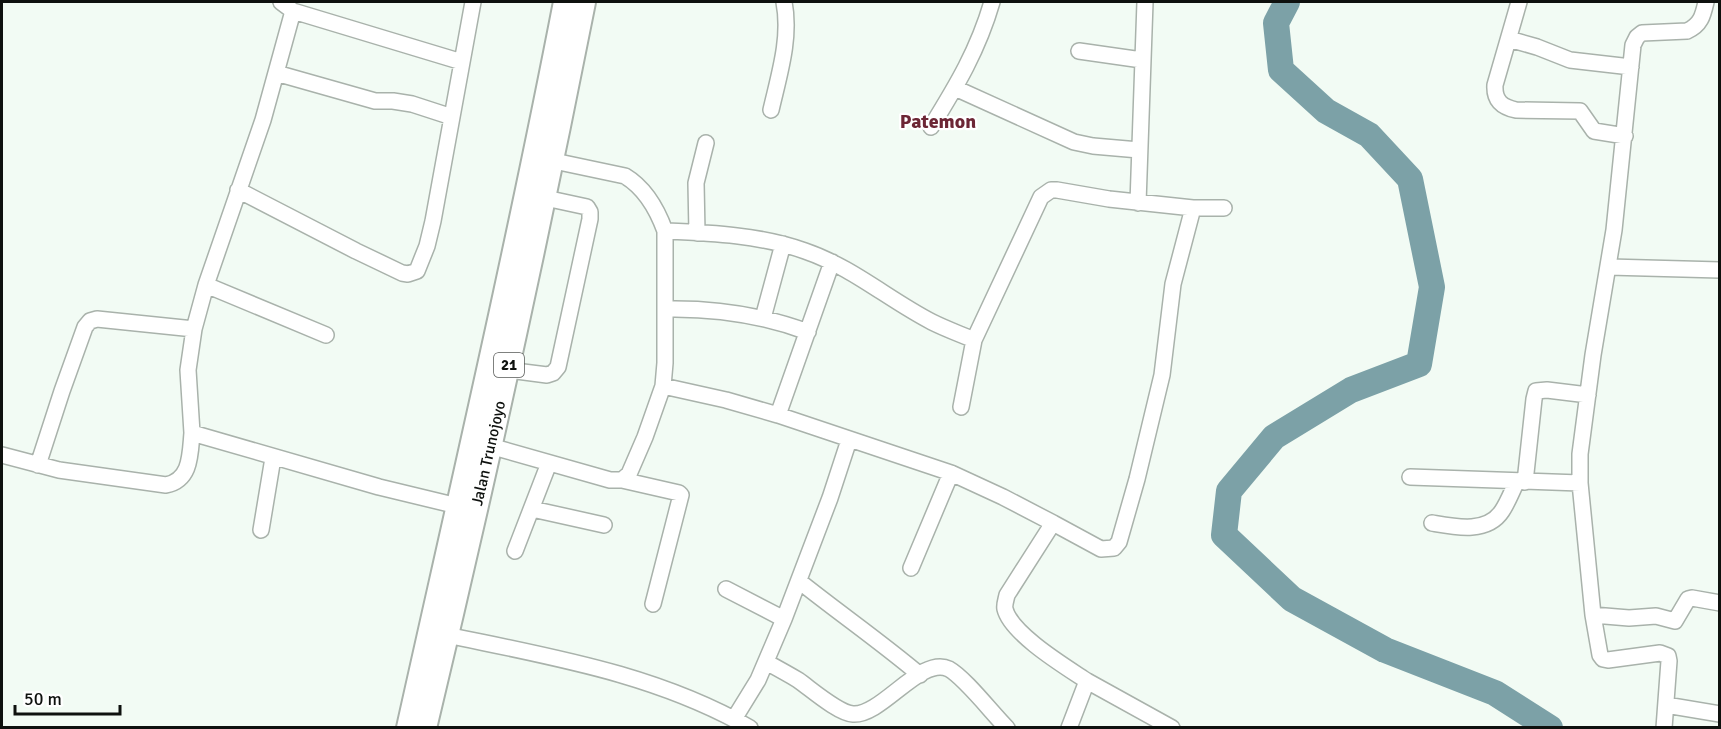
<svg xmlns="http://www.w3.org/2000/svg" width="1721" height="729" viewBox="0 0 1721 729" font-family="Signika,sans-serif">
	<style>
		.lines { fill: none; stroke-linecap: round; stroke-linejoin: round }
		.river { stroke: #7ca1a7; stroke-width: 26 }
		.minor-casing { stroke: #a9b2ab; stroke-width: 18 }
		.highway-casing { stroke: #a9b2ab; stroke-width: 26 }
		.minor { stroke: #fff; stroke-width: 15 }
		.highway { stroke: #fff; stroke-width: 22 }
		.labels { text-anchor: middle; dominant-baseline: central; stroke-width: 4.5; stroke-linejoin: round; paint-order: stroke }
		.shield { fill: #fff; stroke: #565856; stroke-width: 1.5 }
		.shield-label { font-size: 15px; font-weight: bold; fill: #0e110e }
		.street-label { font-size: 16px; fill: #0e110e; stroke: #fff }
		.quarter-label { font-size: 20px; font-weight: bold; fill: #6c2635; stroke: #fff }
	</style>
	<rect width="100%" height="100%" fill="#f2fbf4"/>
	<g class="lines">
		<path class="river" d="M1287,2L1276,23L1281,70L1326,111L1369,135L1410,179L1432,287L1419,364L1351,390L1274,437L1229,491L1224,535L1292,599L1385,650L1495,693L1550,728"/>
		<defs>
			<path id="minor" d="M281,2L293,11L462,62
				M1519,2L1495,85C1494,101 1502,107 1516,110L1580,111L1594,131L1625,136
				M293,11L263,120L206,285L194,329L188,370L192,433L379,487L466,508
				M1509,39L1537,47L1570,60L1631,67
				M1079,51L1142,60
				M276,73L375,101H393L412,104L452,117
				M955,88L1074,142L1093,146L1139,150
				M771,110C779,75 791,38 784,2
				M931,127C957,85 978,50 992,2
				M238,190L356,251L402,273L408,274L417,271L427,246L433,221L473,2
				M1138,203L1145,2
				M665,231C711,233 761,235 805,251C852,267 889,300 932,322C946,329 960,334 974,340
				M697,233L696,183L706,143
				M1609,267L1720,270
				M206,285L326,335
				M666,309C715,308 762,315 808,332
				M763,318L783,244
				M500,369L547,375L553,373L558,367L590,219V212L587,207L536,196
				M663,386L726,400L778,415L951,473L1003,497L1053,523
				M961,407L974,340L1041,197L1051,190H1057L1109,199L1193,208H1224
				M778,415L832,262
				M490,446L610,480H622L629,474L645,437L663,386L665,363V231C657,209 645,188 625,176L554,161
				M2,455L59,470L166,485C191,480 190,455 192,433
				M38,465L62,391L85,327L90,321L97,319L194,329
				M1410,477L1580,483
				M622,480L679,493L681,495L653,604
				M1525,482L1534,399L1536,391L1547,390L1588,395
				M532,509L604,525
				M1432,523C1455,527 1487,534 1502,511C1508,502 1512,491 1517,481
				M261,530L273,458
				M515,551L549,463
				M911,568L951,473
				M799,581C839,613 881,642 920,675
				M726,589L784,619
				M1593,615L1629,618L1656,616L1675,621L1688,599L1692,598L1720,603
				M447,635C551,657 656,674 750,728
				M766,662C777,668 788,674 798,680C811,689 838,713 853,714C882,716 921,655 949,669C965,678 992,713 1007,728
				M1087,681C1066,667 1011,634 1005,609C1004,605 1006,600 1007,595L1053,523L1101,549L1114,548L1119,542L1137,479L1162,375L1173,284L1193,208
				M1666,705L1720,714
				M734,719L758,680L784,619L830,498L849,440
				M1069,728L1087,681L1172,728
				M1664,728L1669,661L1668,656L1660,653L1608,660L1603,659L1600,655L1593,615L1580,483V454L1593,355L1614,230L1633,45L1637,37L1642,33L1687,31C1701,25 1703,15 1706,2"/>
			<g id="highway">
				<path d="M408,728C462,486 518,245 565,2"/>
				<path id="s1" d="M425,728C483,486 536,245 584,2"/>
			</g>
		</defs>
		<use href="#minor" class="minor-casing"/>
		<use href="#highway" class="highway-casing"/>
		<use href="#minor" class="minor"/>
		<use href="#highway" class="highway"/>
	</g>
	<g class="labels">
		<rect class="shield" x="494" y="353" width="30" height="24" rx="4.5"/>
		<g class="shield-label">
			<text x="509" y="365">21</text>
		</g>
		<g class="street-label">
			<text stroke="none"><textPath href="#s1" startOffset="282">Jalan Trunojoyo</textPath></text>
		</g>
		<g class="quarter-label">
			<text x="938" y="121">Patemon</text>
		</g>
	</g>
	<rect width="1721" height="729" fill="none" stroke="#0e110e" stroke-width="6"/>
	<path d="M15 705v9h105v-9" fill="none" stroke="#0e110e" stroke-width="3"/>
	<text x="24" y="705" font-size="18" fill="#0e110e" stroke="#ffffff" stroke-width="4.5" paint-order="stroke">50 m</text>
</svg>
